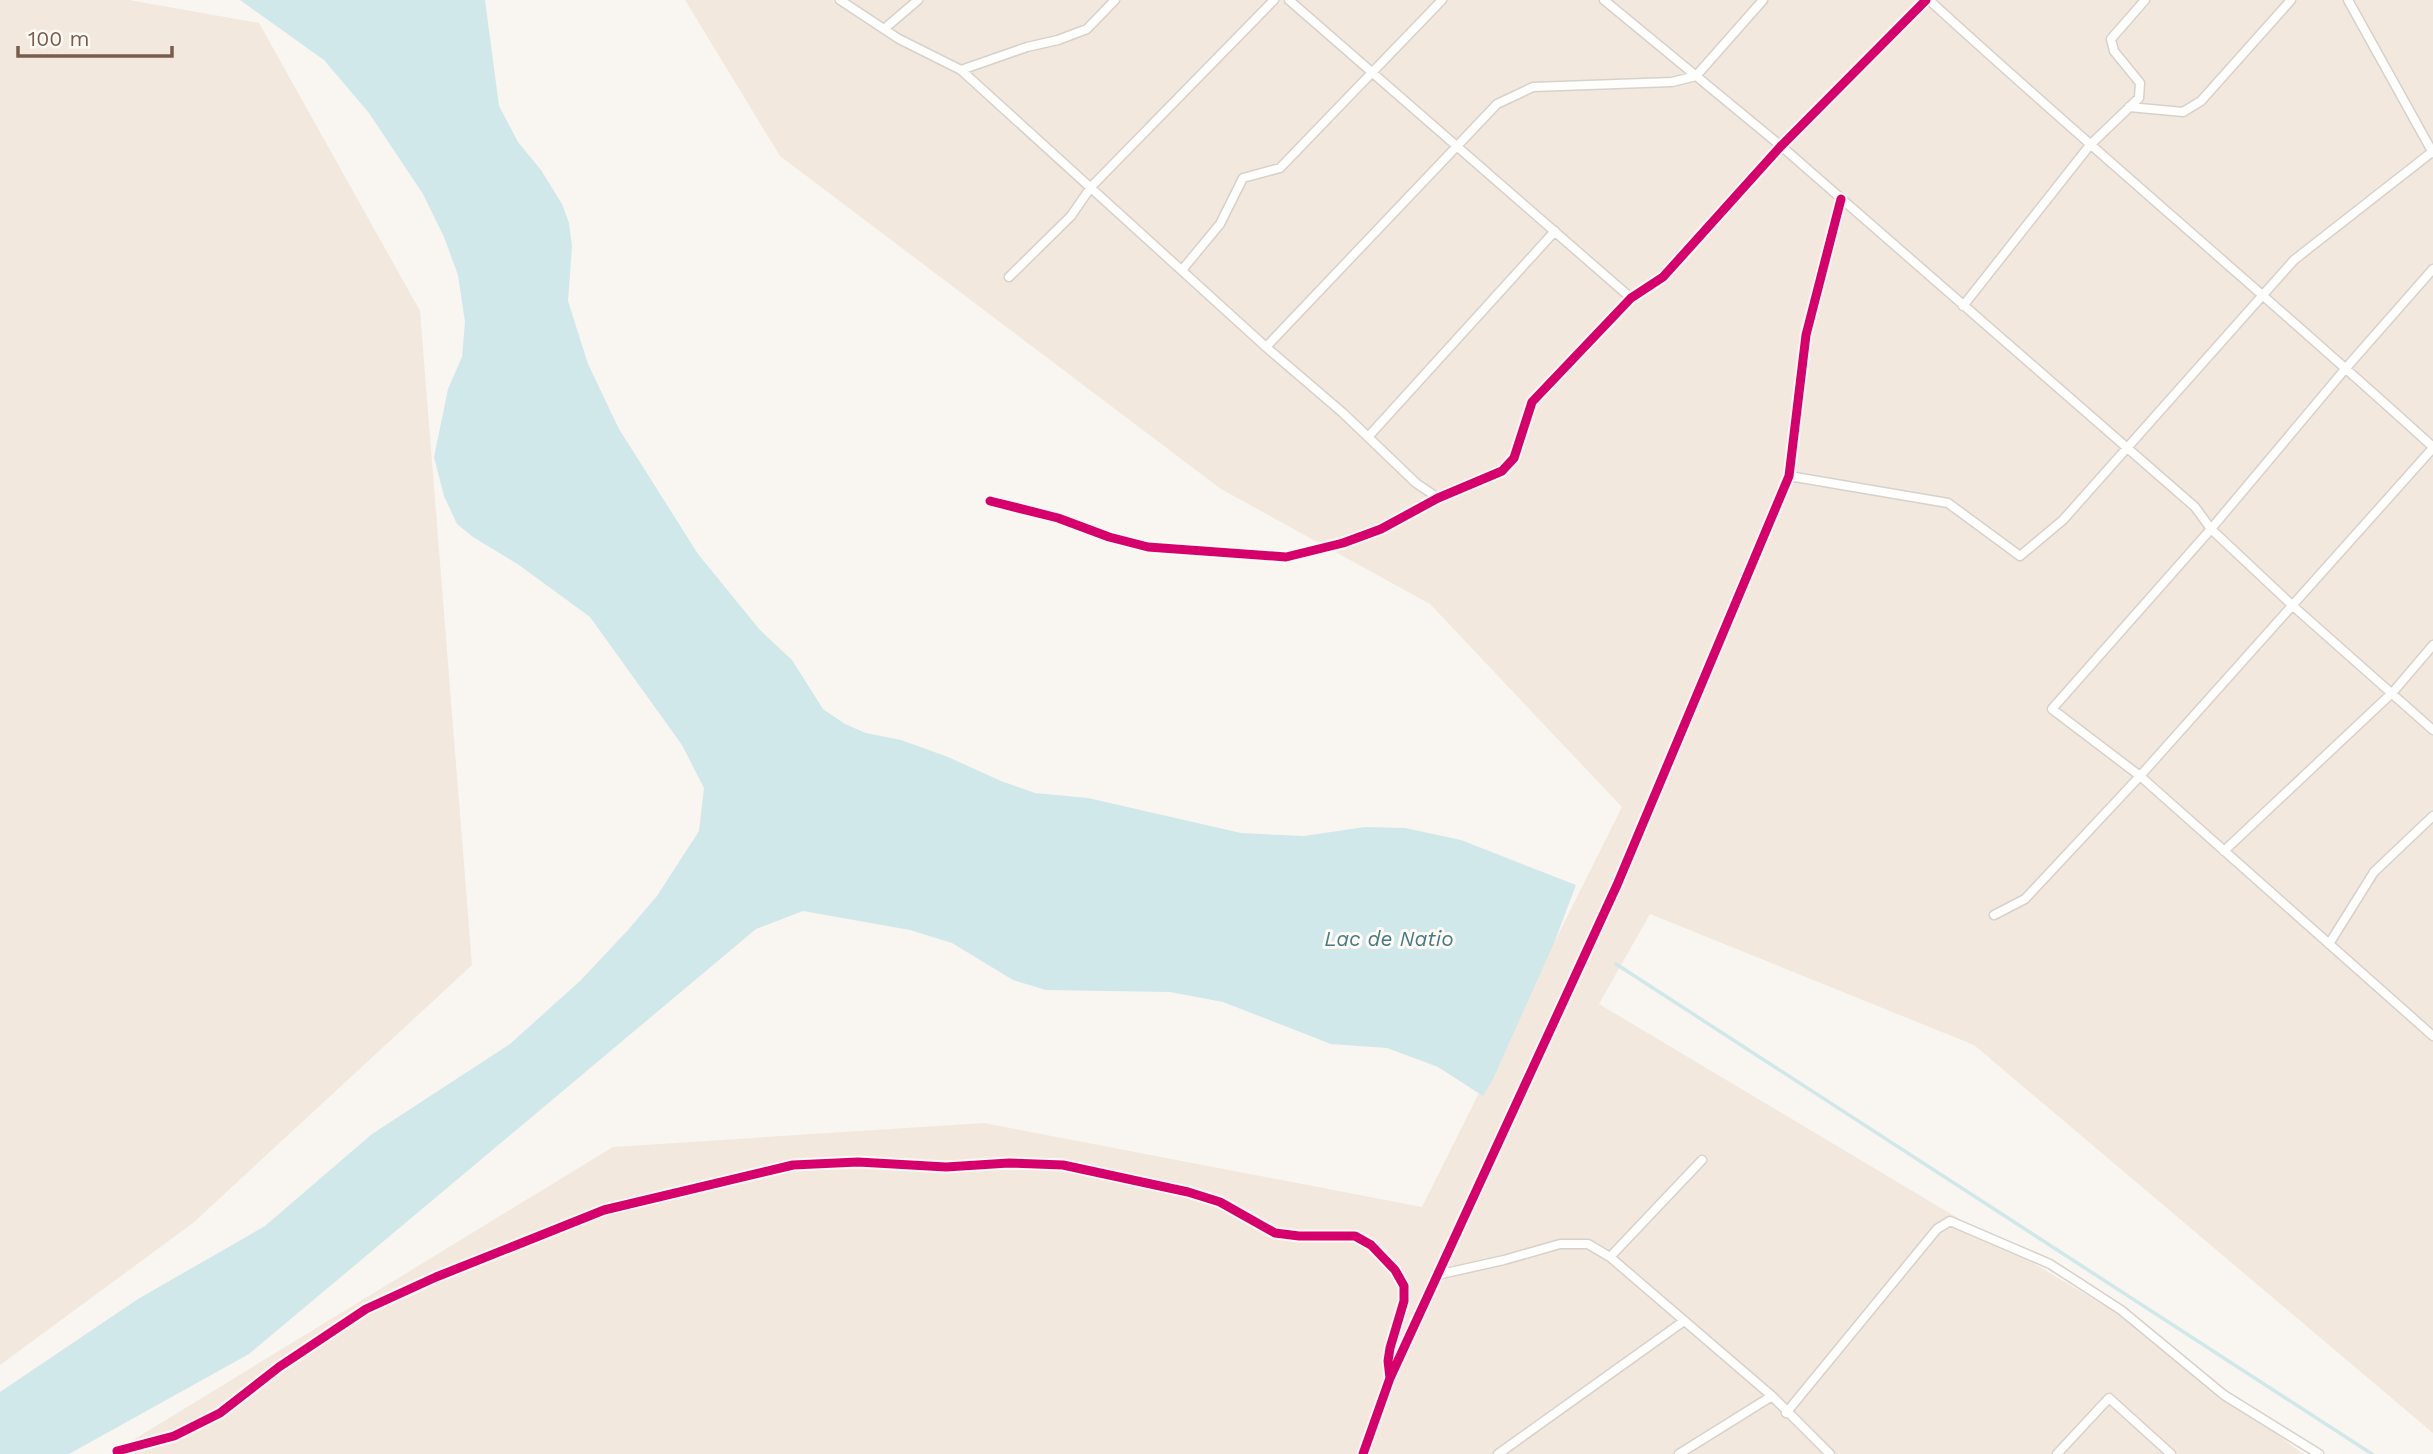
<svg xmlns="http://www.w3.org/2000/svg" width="2433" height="1454" viewBox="0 0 2433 1454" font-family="'Work Sans',sans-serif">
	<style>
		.residential { fill: #f2e8de }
		.water { fill: #d0e8ea }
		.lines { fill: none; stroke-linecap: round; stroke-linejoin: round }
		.stream { stroke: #d0e8ea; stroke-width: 3.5 }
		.street-casing { stroke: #d7d1cb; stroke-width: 11 }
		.street { stroke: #fefefd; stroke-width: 8 }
		.cycleway-casing { stroke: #fffaf3; stroke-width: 13 }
		.cycleway { stroke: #d6006c; stroke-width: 9 }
		.labels { text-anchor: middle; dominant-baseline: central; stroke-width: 6; stroke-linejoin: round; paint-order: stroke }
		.water-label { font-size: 21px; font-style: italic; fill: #437c86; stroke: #fffaf3 }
	</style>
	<rect width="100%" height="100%" fill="#f9f5f0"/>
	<path class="residential" d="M0,0H129L259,23L420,311L472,965L193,1223L0,1365Z
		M685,0H2433V1433L1974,1045L1650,914L1599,1004L2132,1322L2303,1454H110L613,1147L984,1123L1422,1207L1622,807L1430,604L1221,489L780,156Z"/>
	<path class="water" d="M240,0H485L499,106L518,142L541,170L562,204L569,223L572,246L568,301L588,364L619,429L698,554L760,630L792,660L823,709L845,724L866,733L901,740L948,757L1001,781L1035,793L1088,798L1241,833L1304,836L1365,827L1405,828L1461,840L1576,885L1554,943L1493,1079L1483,1096L1438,1067L1387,1048L1331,1044L1223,1002L1170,992L1046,990L1013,980L952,943L910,930L803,911L756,929L249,1354L69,1454H0V1392L138,1299L265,1226L372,1134L510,1044L580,981L628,930L657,896L699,831L704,788L682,745L590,617L519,565L473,537L457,524L444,496L434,457L448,389L462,357L465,322L458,275L444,237L423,194L369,113L324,60Z"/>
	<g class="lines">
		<path class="stream" d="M1616,964L2372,1454"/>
		<defs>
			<path id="street" d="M840,0L899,39L961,70L1266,347L1343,413L1416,483L1438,498
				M1289,0L1631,298
				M1604,0L1781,146L2195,507L2211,529L2293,606L2433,730
				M1929,0C2095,152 2267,296 2433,447
				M2348,0L2433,153
				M884,29L918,0
				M961,70L1027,47L1058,40L1087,29L1115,0
				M2129,107L2183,112L2201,101L2291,0
				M2433,269L2346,368L2211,529L2052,709L2140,776L2433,1036
				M1182,270L1220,224L1243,178L1280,168L1442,0
				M1009,277L1071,216L1091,187L1274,0
				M1963,306L2090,145L2139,98L2140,83L2114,51L2111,39L2145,0
				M1266,347L1497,104L1533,87L1672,82L1696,76L1763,0
				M1368,437L1555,231
				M1789,476L1948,503L2020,556L2063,520L2294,260L2432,152
				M990,501L1058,518L1109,537L1148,547L1286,557L1343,543L1381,529L1438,498L1502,471L1514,458L1532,402L1631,298L1663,277L1781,146L1926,0
				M2224,851L2393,692L2433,645
				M1994,915L2025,899L2140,776L2433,448
				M2329,944L2374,872L2433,816
				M1610,1257L1702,1160
				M1437,1275L1504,1260L1560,1244H1588L1610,1257L1772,1396L1830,1454
				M1786,1413L1937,1229L1950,1221L2050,1264L2121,1310L2224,1395L2319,1454
				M118,1454L117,1451L174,1436L220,1413L279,1367L366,1309L436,1277L604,1210L793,1165L858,1162L946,1167L1009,1163L1063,1165L1188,1192L1220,1202L1275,1233L1299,1236H1355L1371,1245L1395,1270L1404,1286V1301L1390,1348L1388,1361L1390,1378
				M1363,1454L1390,1378L1617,885L1789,476L1806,335L1841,199
				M1498,1454L1684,1321
				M1679,1454L1772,1396
				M2057,1454L2109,1398L2171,1454"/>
		</defs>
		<use href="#street" class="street-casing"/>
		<use href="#street" class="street"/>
		<defs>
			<path id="cycleway" d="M990,501L1058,518L1109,537L1148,547L1286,557L1343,543L1381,529L1438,498L1502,471L1514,458L1532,402L1631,298L1663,277L1781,146L1926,0
				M118,1454L117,1451L174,1436L220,1413L279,1367L366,1309L436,1277L604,1210L793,1165L858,1162L946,1167L1009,1163L1063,1165L1188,1192L1220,1202L1275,1233L1299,1236H1355L1371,1245L1395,1270L1404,1286V1301L1390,1348L1388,1361L1390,1378
				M1363,1454L1390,1378L1617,885L1789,476L1806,335L1841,199"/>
		</defs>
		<use href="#cycleway" class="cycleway-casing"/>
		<use href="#cycleway" class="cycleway"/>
	</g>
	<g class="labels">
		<g class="water-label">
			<text x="1389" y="938">Lac de Natio</text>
		</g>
	</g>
	<path d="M18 46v10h154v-10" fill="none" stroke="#7a5c4d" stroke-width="3.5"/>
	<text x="28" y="46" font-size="21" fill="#7a5c4d" stroke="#fffaf3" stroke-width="5" paint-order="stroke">100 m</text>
</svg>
